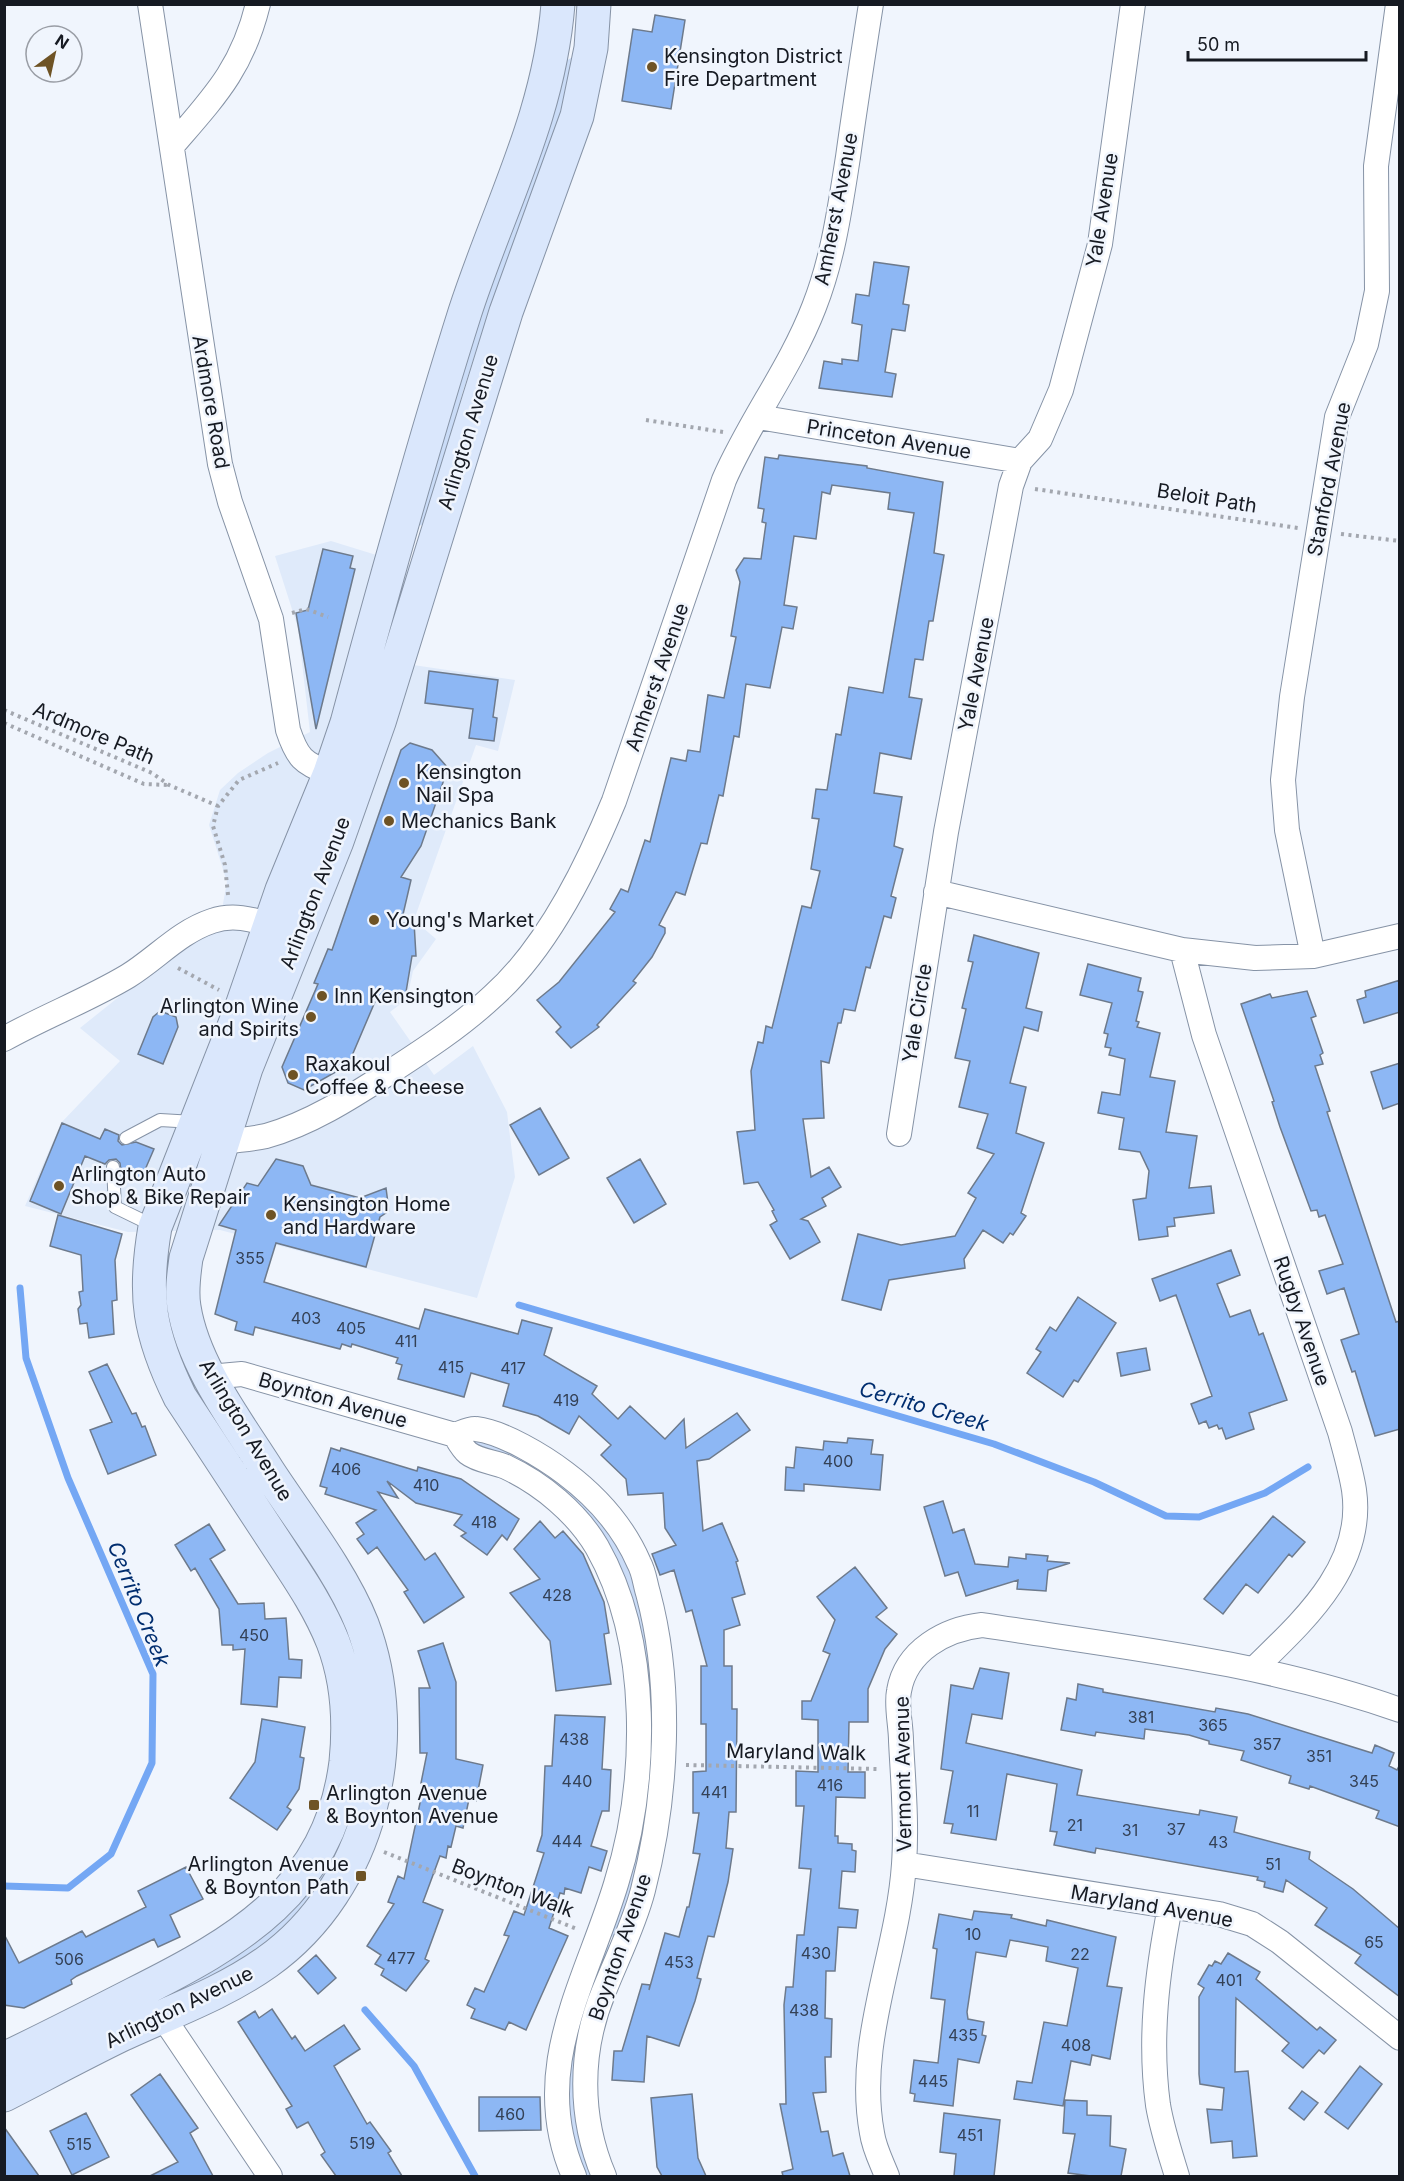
<svg xmlns="http://www.w3.org/2000/svg" width="1404" height="2181" viewBox="0 0 1404 2181" font-family="Inter,sans-serif">
	<style>
		.built { fill: #dfeafa }
		.green { fill: #cadcf7 }
		.lines { fill: none; stroke-linecap: round; stroke-linejoin: round }
		.stream { stroke: #74a7f4; stroke-width: 7 }
		.building { fill: #8db7f4; stroke: #6d7a8c; stroke-width: 1.5 }
		.service-casing { stroke: #8693a6; stroke-width: 14 }
		.minor-casing { stroke: #8693a6; stroke-width: 26 }
		.secondary-casing { stroke: #8693a6; stroke-width: 35 }
		.path { stroke: #a3a7af; stroke-width: 4; stroke-dasharray: 3 4.5; stroke-linecap: butt }
		.service { stroke: #fff; stroke-width: 12 }
		.minor { stroke: #fff; stroke-width: 24 }
		.secondary { stroke: #dae7fc; stroke-width: 33 }
		.poi-dot { fill: #6e5325; stroke: #f0f5fd; stroke-width: 2 }
		.labels { text-anchor: middle; dominant-baseline: central; stroke-width: 5; stroke-linejoin: round; paint-order: stroke }
		.number-label { font-size: 16px; fill: #344156 }
		.poi-label { font-size: 20px; fill: #161a22; stroke: #f0f5fd; text-anchor: start }
		.street-label { font-size: 20px; fill: #161a22; stroke: #f0f5fd }
		.water-label { font-size: 21px; font-style: italic; fill: #002d6f; stroke: #f0f5fd }
	</style>
	<rect width="100%" height="100%" fill="#f0f5fd"/>
	<path class="built" d="M331,541L412,566L386,661L515,680L498,751L476,745L414,920L436,939L413,971L407,999L390,1012L434,1075L473,1046L507,1112L515,1177L477,1298L220,1230L128,1232L25,1206L61,1123L120,1061L80,1028L221,915L227,882L209,825L220,790L238,773L268,753L310,732L298,628L275,556Z"/>
	<path class="green" d="M571,58L562,118L488,314L463,391L426,523L419,526L416,525L429,464L564,62Z
		M471,1436L556,1474L612,1535L637,1587L644,1615L657,1709L646,1841L617,1938L607,1935L643,1801L607,1550L474,1447Z
		M335,1835L350,1842L296,1925L177,2001L169,1983Z
		M604,1943L614,1947L575,2075L593,2176H581L570,2137L565,2065Z"/>
	<g class="lines">
		<path class="stream" d="M519,1305L994,1444L1094,1482L1166,1516L1199,1517L1265,1493L1308,1467
			M4,1886L68,1888L111,1854L152,1763L153,1674L68,1478L26,1358L20,1288
			M365,2010L414,2066L475,2176"/>
	</g>
	<path class="building" d="M655,15L685,20L671,109L622,101L633,29L652,32Z
		M874,262L909,267L903,304L909,305L905,331L892,329L885,372L896,374L892,397L819,388L824,361L842,364V359L858,361L862,325L852,323L856,294L869,296Z
		M779,455L867,466V468L943,482L934,553L944,555L933,621H929L923,660L915,659L909,697L922,699L911,759L880,753L874,793L902,797L894,846L903,849L891,896L896,898L891,918L884,916L870,968L866,967L855,1011L844,1009L841,1023H838L829,1063L821,1061L824,1118L803,1119L811,1177L829,1167L841,1187L822,1198L826,1206L801,1219L808,1221L820,1242L790,1259L770,1225L777,1221L772,1211L774,1210L758,1182L744,1184L737,1132L755,1130L751,1071L758,1042L763,1043L766,1026L772,1028L802,906L811,908L820,871L811,869L819,819L812,818L816,789L827,790L836,734L841,735L849,687L883,693L914,513L888,509L890,493L832,485L830,494L822,492L816,539L794,536L784,605L797,607L793,629L782,627L770,688L746,684L739,737L734,736L723,796L719,795L707,844L701,843L685,895L676,892L659,925L665,928V933L652,957L633,981L636,983L597,1025L599,1027L571,1048L556,1032L561,1027L537,1000L559,982L615,912L610,909L621,889L628,892L645,840L650,842L671,758L686,761L688,750L700,752L708,695L724,698L736,637L731,636L740,582L736,570L744,558L761,559L766,523L762,522L764,509L758,508L765,457L778,459Z
		M323,549L353,556L350,568L355,569L316,729L296,613L308,610Z
		M429,671L498,680L493,717L497,718L494,741L469,738L473,709L425,703Z
		M410,743L432,750L448,768L421,846L401,877L411,880L401,923L414,922L416,956H412L404,1004L377,997L348,1065L304,1090L288,1083L282,1067L318,984L314,983L328,949L332,950L401,750Z
		M974,935L1039,953L1026,1008L1042,1012L1038,1031L1024,1027L1010,1083L1026,1087L1016,1133L1044,1143L1021,1213L1026,1216L1013,1235L1010,1233L1003,1243L983,1230L964,1259L965,1268L889,1280L881,1310L842,1300L858,1234L901,1245L955,1236L976,1198L968,1193L994,1154L977,1148L988,1114L959,1107L970,1061L955,1058L966,1009L962,1008L973,962L968,961Z
		M1088,964L1141,978L1138,991L1143,992L1136,1021L1139,1022L1137,1027L1160,1033L1150,1077L1175,1081L1166,1132L1197,1136L1189,1188L1211,1186L1214,1213L1174,1218L1175,1226L1167,1227L1168,1236L1139,1240L1133,1200L1146,1198L1149,1171L1140,1152L1119,1149L1124,1118L1098,1113L1102,1092L1120,1095L1125,1059L1109,1055L1111,1048L1105,1047L1108,1034L1104,1033L1112,1003L1080,995Z
		M1400,980V1012L1364,1023L1357,1000L1366,997L1365,991Z
		M1307,991L1316,1016L1311,1018L1323,1053L1320,1055L1323,1064L1315,1066L1330,1111L1327,1112L1396,1322L1400,1321V1429L1375,1436L1355,1371L1352,1372L1341,1340L1359,1334L1344,1288L1327,1294L1319,1271L1343,1264L1325,1215L1319,1217L1317,1210L1311,1211L1280,1127L1272,1102L1274,1101L1241,1004L1270,994L1272,998Z
		M160,1011L176,1017L178,1027L163,1064L138,1054L153,1017Z
		M1400,1063V1103L1383,1109L1371,1072Z
		M540,1108L569,1158L539,1175L510,1125Z
		M62,1123L100,1139L105,1129L119,1135L118,1141L122,1145L136,1142L154,1149L141,1179L121,1171L120,1163L116,1159L109,1160L105,1164L85,1156L61,1214L30,1201Z
		M276,1159L303,1166L311,1185L360,1198L386,1188L389,1211L380,1217L366,1267L276,1243L264,1282L419,1329L425,1309L518,1334L522,1320L552,1328L544,1355L597,1386L592,1394L618,1419L630,1406L665,1439L684,1419L686,1448L737,1413L750,1430L709,1459L697,1461L703,1531L722,1523L738,1561L736,1562L745,1594L732,1598L740,1625L724,1630V1666H732V1709H737L736,1812H729L726,1848L733,1849L728,1882L714,1937L708,1936L697,1978L701,1979L695,2001L679,2046L647,2036L644,2082L612,2080L614,2051H622L642,1984L650,1985L649,1990L665,1933L679,1937L687,1907H689L700,1854L693,1853L699,1813H693V1772L706,1771V1724H701V1666H707L692,1610L686,1612L674,1570L660,1575L652,1554L676,1545L665,1528L663,1493L628,1495L626,1479L601,1455L611,1445L579,1416L569,1434L538,1416L503,1406L509,1384L471,1373L464,1397L398,1379L402,1365L396,1363L398,1358L352,1344L351,1347L342,1344L340,1349L255,1327L253,1335L235,1330L237,1322L215,1314L236,1230L219,1225L247,1183L258,1186Z
		M640,1159L666,1204L634,1223L607,1178Z
		M58,1215L122,1234L115,1260L117,1300L112,1301L114,1334L89,1338L87,1323L80,1324L78,1309L81,1305L79,1292L83,1291L81,1255L50,1246Z
		M1231,1250L1240,1275L1217,1284L1230,1317L1250,1310L1259,1335L1263,1333L1287,1400L1249,1413L1254,1429L1226,1439L1222,1428L1219,1429L1217,1425L1209,1428L1206,1421L1199,1424L1191,1404L1212,1396L1176,1295L1160,1301L1152,1279Z
		M1078,1297L1116,1323L1078,1382L1074,1380L1063,1397L1027,1373L1041,1352L1036,1349L1050,1327L1056,1331Z
		M1146,1348L1150,1370L1121,1376L1117,1353Z
		M107,1364L132,1414L136,1413L142,1427L145,1426L156,1455L108,1474L90,1430L112,1422L89,1372Z
		M848,1438L873,1440L871,1454L883,1455L880,1490L804,1484V1491L785,1490L786,1467L794,1468L796,1447L823,1450L824,1441L847,1443Z
		M331,1448L340,1451L341,1448L417,1471L418,1467L461,1479L519,1519L507,1540L502,1535L487,1555L461,1536L466,1533L454,1525L462,1515L416,1503L387,1481L398,1498L378,1492L425,1560L435,1553L464,1597L424,1623L404,1592L408,1590L377,1547L368,1554L357,1539L364,1534L356,1523L376,1510L325,1494L327,1488L320,1486Z
		M943,1501L953,1533L964,1529L975,1564L1008,1567L1009,1557L1026,1559V1554L1048,1556L1047,1561L1070,1563L1048,1570L1046,1591L1017,1589L1018,1580L966,1596L958,1572L945,1576L924,1507Z
		M1273,1516L1305,1542L1292,1557L1289,1554L1258,1593L1246,1584L1223,1614L1204,1599Z
		M540,1521L555,1538L563,1531L583,1554L604,1602L609,1633L604,1634L611,1684L556,1691L550,1641L510,1593L540,1579L514,1549Z
		M209,1524L225,1550L210,1559L238,1604L264,1603L265,1619L286,1618L289,1659L302,1660L301,1678L279,1677L277,1707L241,1704L245,1649L233,1650V1645H222L219,1609L195,1568L191,1571L175,1545Z
		M855,1567L887,1608L876,1617L897,1634L885,1649L868,1689V1722H849L848,1772H865V1798L836,1797L835,1836H838V1843L852,1844V1850L856,1851L855,1872L842,1871L839,1908L858,1910L856,1928L838,1927L835,1971H826L825,2018L832,2019L831,2057H825L826,2092L813,2093L821,2132L828,2131L833,2156L843,2153L850,2176H783L782,2172L793,2169L780,2104H786L784,2005L786,1987H793L797,1935H804L811,1869L799,1868L804,1806H796V1771L818,1772V1720L802,1719V1701H811L830,1654L823,1651L835,1620L817,1597Z
		M443,1643L456,1682V1759L483,1765L476,1801L469,1799L463,1828L456,1826L451,1847L448,1846L446,1858L440,1856L423,1902L443,1910L425,1959L429,1961L406,1991L381,1975L384,1969L375,1964L381,1955L367,1946L394,1904L388,1902L398,1876L404,1879L424,1784L421,1783L427,1753H420L419,1688H430L418,1651Z
		M980,1668L1009,1673L1002,1719L972,1714L966,1743L1082,1770L1077,1795L1199,1815L1200,1810L1237,1817L1234,1832L1310,1852L1309,1859L1353,1889L1400,1929V1997L1355,1963L1361,1955L1315,1925L1327,1908L1286,1880L1283,1892L1264,1887L1265,1882L1257,1880L1258,1877L1096,1848L1095,1853L1054,1845L1057,1832L1050,1831L1057,1784L1007,1774L996,1840L951,1833L953,1824L944,1823L953,1771L941,1769L951,1685L973,1689Z
		M1078,1684L1103,1689V1692L1215,1712L1216,1708L1248,1714L1372,1753L1375,1745L1394,1753L1389,1766L1397,1770L1400,1764V1827L1376,1818L1379,1811L1310,1786L1309,1789L1289,1783L1291,1776L1241,1760L1244,1751L1209,1744V1741L1189,1735L1145,1729L1144,1739L1096,1732L1095,1736L1061,1730L1067,1698L1076,1700Z
		M555,1715L605,1717L602,1769L611,1770L609,1811H602L591,1846L607,1851L601,1871L589,1867L581,1893L565,1888L564,1894L560,1893L549,1928L568,1936L526,2030L509,2022L505,2030L471,2018L475,2009L467,2005L475,1988L484,1992L509,1936L504,1935L514,1911L524,1915L544,1853L537,1851L542,1835L545,1766H552Z
		M262,1719L305,1727L300,1757L304,1758L299,1789L287,1807L291,1810L277,1830L230,1798L255,1762Z
		M186,1867L203,1899L170,1915L180,1937L158,1947L154,1939L77,1976L71,1980L72,1984L24,2008L4,2005V1934L19,1963L82,1931L86,1937L146,1907L138,1891Z
		M974,1911L1012,1915L1011,1918L1046,1926L1047,1920L1116,1937L1107,1986L1122,1988L1110,2059L1092,2055L1090,2065L1071,2061L1063,2106L1014,2099L1017,2081L1032,2083L1044,2022L1067,2026L1078,1968L1046,1961L1048,1947L1010,1940L1006,1957L976,1952L967,2012L968,2019L984,2022L982,2035L986,2036L979,2063L958,2059L953,2106L914,2101L915,2094L910,2093L914,2060L938,2063L945,2000L931,1998L937,1949L933,1948L939,1914L972,1920Z
		M1228,1953L1260,1972L1256,1979L1317,2030L1320,2027L1336,2040L1324,2054L1319,2050L1303,2068L1282,2051L1289,2043L1236,1998L1235,2072L1248,2071L1257,2156L1233,2158L1232,2141L1211,2143L1207,2109L1222,2110L1224,2088L1200,2084L1199,2074V1997L1204,1988L1198,1984L1209,1965L1212,1966L1215,1961L1221,1964Z
		M316,1955L336,1978L318,1994L298,1971Z
		M272,2009L292,2039L295,2036L305,2051L344,2025L360,2049L334,2066L367,2124L370,2122L391,2151L388,2153L402,2176H336L321,2155L325,2152L308,2122L297,2128L286,2109L292,2106L238,2022L255,2011L259,2018Z
		M1360,2066L1382,2084L1348,2129L1325,2112Z
		M160,2074L198,2128L190,2133L213,2176H150L178,2162L131,2095Z
		M1302,2091L1318,2103L1304,2120L1289,2108Z
		M692,2094L698,2158L706,2176H662L657,2167L651,2098Z
		M479,2097H540L541,2130L479,2131Z
		M1065,2100L1087,2101V2115L1111,2116L1110,2146L1126,2149L1121,2176H1091L1068,2173L1075,2134L1063,2133Z
		M86,2113L109,2157L72,2175L50,2131Z
		M944,2113L1000,2120L994,2176H954L956,2154L940,2152Z
		M4,2127L39,2176H4Z"/>
	<g class="lines">
		<defs>
			<path id="service" d="M126,1138L160,1120L194,1122
				M113,1167L115,1207L154,1226"/>
			<path id="minor" d="M150,4L220,464L230,502L271,619L288,730C297,757 303,764 330,773
				M172,146C214,97 242,69 258,4
				M758,417L1020,461
				M936,892L1182,950L1255,958L1313,956L1400,936
				M1182,950L1204,1035L1340,1432C1345,1451 1351,1471 1354,1490C1365,1566 1304,1620 1255,1668
				M1313,956L1287,830L1283,780L1292,697L1337,417L1366,344L1377,291L1376,166L1398,4
				M4,1039C45,1016 88,1000 128,976C157,958 179,932 212,921C232,914 252,919 271,925
				M899,1134L946,832L1011,486L1020,461L1040,439L1061,390L1100,244L1133,4
				M208,1143C227,1141 248,1140 266,1136C309,1124 350,1098 387,1074C424,1050 461,1026 493,996C547,948 587,867 614,801L724,480C750,420 790,369 814,307C833,259 840,208 848,157C855,106 863,55 871,4
				M209,1377L242,1374L455,1435C461,1433 470,1428 476,1429C503,1432 544,1457 565,1473C597,1497 623,1526 639,1563C644,1572 645,1583 648,1593C673,1686 667,1797 643,1890C634,1925 617,1958 604,1991C579,2051 579,2117 604,2176
				M455,1435C458,1440 463,1449 468,1453C478,1461 495,1462 506,1467C542,1484 577,1513 597,1547C651,1642 648,1782 616,1884C586,1983 528,2070 574,2176
				M904,1864L1219,1914L1252,1924L1280,1942L1400,2038
				M1170,1907C1157,1973 1149,2038 1158,2105C1162,2129 1170,2153 1177,2176
				M163,2017L270,2176
				M887,2176C882,2163 874,2148 872,2133C855,2042 898,1954 904,1864C907,1823 903,1781 901,1741C901,1725 896,1706 899,1691C906,1650 946,1629 982,1625C1123,1647 1265,1662 1400,1710"/>
			<path id="secondary" d="M4,2059C48,2038 91,2016 134,1994C238,1942 330,1890 346,1762C350,1722 348,1681 333,1642C318,1604 294,1571 272,1537C241,1490 211,1444 180,1397C149,1334 143,1296 155,1227L242,1006L282,890L330,773L347,723C384,586 422,448 465,312C499,207 549,117 558,4
				M4,2095C43,2075 82,2054 121,2035C170,2012 222,1994 267,1962C371,1888 406,1740 362,1624C342,1573 298,1517 268,1471C237,1422 193,1365 184,1307C181,1290 184,1274 186,1258L246,1068L337,841L379,722L506,312L577,116L591,48L594,4"/>
		</defs>
		<use href="#service" class="service-casing"/>
		<use href="#minor" class="minor-casing"/>
		<use href="#secondary" class="secondary-casing"/>
		<path class="path" d="M646,420L723,432
			M1035,489L1298,528
			M1341,534L1400,541
			M292,613L306,609L328,617
			M4,710L152,773L169,785L218,806
			M4,723L144,784L168,785
			M228,895L225,865L213,826L218,806L239,780L278,763
			M178,968L219,990
			M686,1765L879,1769
			M384,1852L577,1929"/>
		<use href="#service" class="service"/>
		<use href="#minor" class="minor"/>
		<use href="#secondary" class="secondary"/>
	</g>
	<g class="poi-dot">
		<circle cx="652" cy="67" r="6"/>
		<circle cx="404" cy="783" r="6"/>
		<circle cx="389" cy="821" r="6"/>
		<circle cx="374" cy="920" r="6"/>
		<circle cx="322" cy="996" r="6"/>
		<circle cx="311" cy="1017" r="6"/>
		<circle cx="293" cy="1075" r="6"/>
		<circle cx="59" cy="1186" r="6"/>
		<circle cx="271" cy="1215" r="6"/>
		<rect x="308" y="1799" width="12" height="12" rx="3"/>
		<rect x="355" y="1870" width="12" height="12" rx="3"/>
	</g>
	<g class="labels">
		<g class="number-label">
			<text x="250" y="1258">355</text>
			<text x="306" y="1318">403</text>
			<text x="351" y="1328">405</text>
			<text x="406" y="1341">411</text>
			<text x="451" y="1367">415</text>
			<text x="513" y="1368">417</text>
			<text x="566" y="1400">419</text>
			<text x="838" y="1461">400</text>
			<text x="346" y="1469">406</text>
			<text x="426" y="1485">410</text>
			<text x="484" y="1522">418</text>
			<text x="557" y="1595">428</text>
			<text x="254" y="1635">450</text>
			<text x="1141" y="1717">381</text>
			<text x="1213" y="1725">365</text>
			<text x="574" y="1739">438</text>
			<text x="1267" y="1744">357</text>
			<text x="1319" y="1756">351</text>
			<text x="577" y="1781">440</text>
			<text x="1364" y="1781">345</text>
			<text x="830" y="1785">416</text>
			<text x="714" y="1792">441</text>
			<text x="973" y="1811">11</text>
			<text x="1075" y="1825">21</text>
			<text x="1176" y="1829">37</text>
			<text x="1130" y="1830">31</text>
			<text x="567" y="1841">444</text>
			<text x="1218" y="1842">43</text>
			<text x="1273" y="1864">51</text>
			<text x="973" y="1934">10</text>
			<text x="1374" y="1942">65</text>
			<text x="816" y="1953">430</text>
			<text x="1080" y="1954">22</text>
			<text x="401" y="1958">477</text>
			<text x="69" y="1959">506</text>
			<text x="679" y="1962">453</text>
			<text x="1229" y="1980">401</text>
			<text x="804" y="2010">438</text>
			<text x="963" y="2035">435</text>
			<text x="1076" y="2045">408</text>
			<text x="933" y="2081">445</text>
			<text x="510" y="2114">460</text>
			<text x="970" y="2135">451</text>
			<text x="362" y="2143">519</text>
			<text x="79" y="2144">515</text>
		</g>
		<g class="poi-label">
			<text x="664" y="56">Kensington District<tspan x="664" dy="23">Fire Department</tspan></text>
			<text x="416" y="772">Kensington<tspan x="416" dy="23">Nail Spa</tspan></text>
			<text x="401" y="821">Mechanics Bank</text>
			<text x="386" y="920">Young's Market</text>
			<text x="334" y="996">Inn Kensington</text>
			<text x="299" y="1006" text-anchor="end">Arlington Wine<tspan x="299" dy="23">and Spirits</tspan></text>
			<text x="305" y="1064">Raxakoul<tspan x="305" dy="23">Coffee &amp; Cheese</tspan></text>
			<text x="71" y="1174">Arlington Auto<tspan x="71" dy="23">Shop &amp; Bike Repair</tspan></text>
			<text x="283" y="1204">Kensington Home<tspan x="283" dy="23">and Hardware</tspan></text>
			<text x="326" y="1793">Arlington Avenue<tspan x="326" dy="23">&amp; Boynton Avenue</tspan></text>
			<text x="349" y="1864" text-anchor="end">Arlington Avenue<tspan x="349" dy="23">&amp; Boynton Path</tspan></text>
		</g>
		<g class="street-label">
			<text transform="translate(836 209) rotate(-79)">Amherst Avenue</text>
			<text transform="translate(1102 210) rotate(-81)">Yale Avenue</text>
			<text transform="translate(211 402) rotate(80)">Ardmore Road</text>
			<text transform="translate(468 432) rotate(-73)">Arlington Avenue</text>
			<text transform="translate(889 439) rotate(9)">Princeton Avenue</text>
			<text transform="translate(1329 479) rotate(-79)">Stanford Avenue</text>
			<text transform="translate(1207 498) rotate(9)">Beloit Path</text>
			<text transform="translate(976 674) rotate(-79)">Yale Avenue</text>
			<text transform="translate(657 677) rotate(-71)">Amherst Avenue</text>
			<text transform="translate(94 733) rotate(23)">Ardmore Path</text>
			<text transform="translate(315 893) rotate(-69)">Arlington Avenue</text>
			<text transform="translate(917 1013) rotate(-81)">Yale Circle</text>
			<text transform="translate(1302 1321) rotate(71)">Rugby Avenue</text>
			<text transform="translate(333 1400) rotate(16)">Boynton Avenue</text>
			<text transform="translate(246 1430) rotate(59)">Arlington Avenue</text>
			<text transform="translate(796 1752) rotate(1)">Maryland Walk</text>
			<text transform="translate(903 1774) rotate(-91)">Vermont Avenue</text>
			<text transform="translate(513 1888) rotate(21)">Boynton Walk</text>
			<text transform="translate(1152 1906) rotate(10)">Maryland Avenue</text>
			<text transform="translate(620 1947) rotate(-71)">Boynton Avenue</text>
			<text transform="translate(179 2007) rotate(-26)">Arlington Avenue</text>
		</g>
		<g class="water-label">
			<text transform="translate(924 1406) rotate(16)">Cerrito Creek</text>
			<text transform="translate(139 1604) rotate(68)">Cerrito Creek</text>
		</g>
	</g>
	<rect width="1404" height="2181" fill="none" stroke="#161a22" stroke-width="12"/>
	<g transform="translate(54 54) rotate(33)"><circle r="28" fill="#f0f5fd" stroke="#999da5" stroke-width="1.5"/>
	<path d="M0-4.5L10 22L0 15L-10 22Z" fill="#6e5325"/>
	<text y="-9" font-size="16" font-weight="bold" text-anchor="middle" fill="#161a22">N</text>
	</g>
	<path d="M1188 51v9h178v-9" fill="none" stroke="#161a22" stroke-width="3"/>
	<text x="1197" y="51" font-size="18" fill="#161a22" stroke="#f0f5fd" stroke-width="4.5" paint-order="stroke">50 m</text>
</svg>
